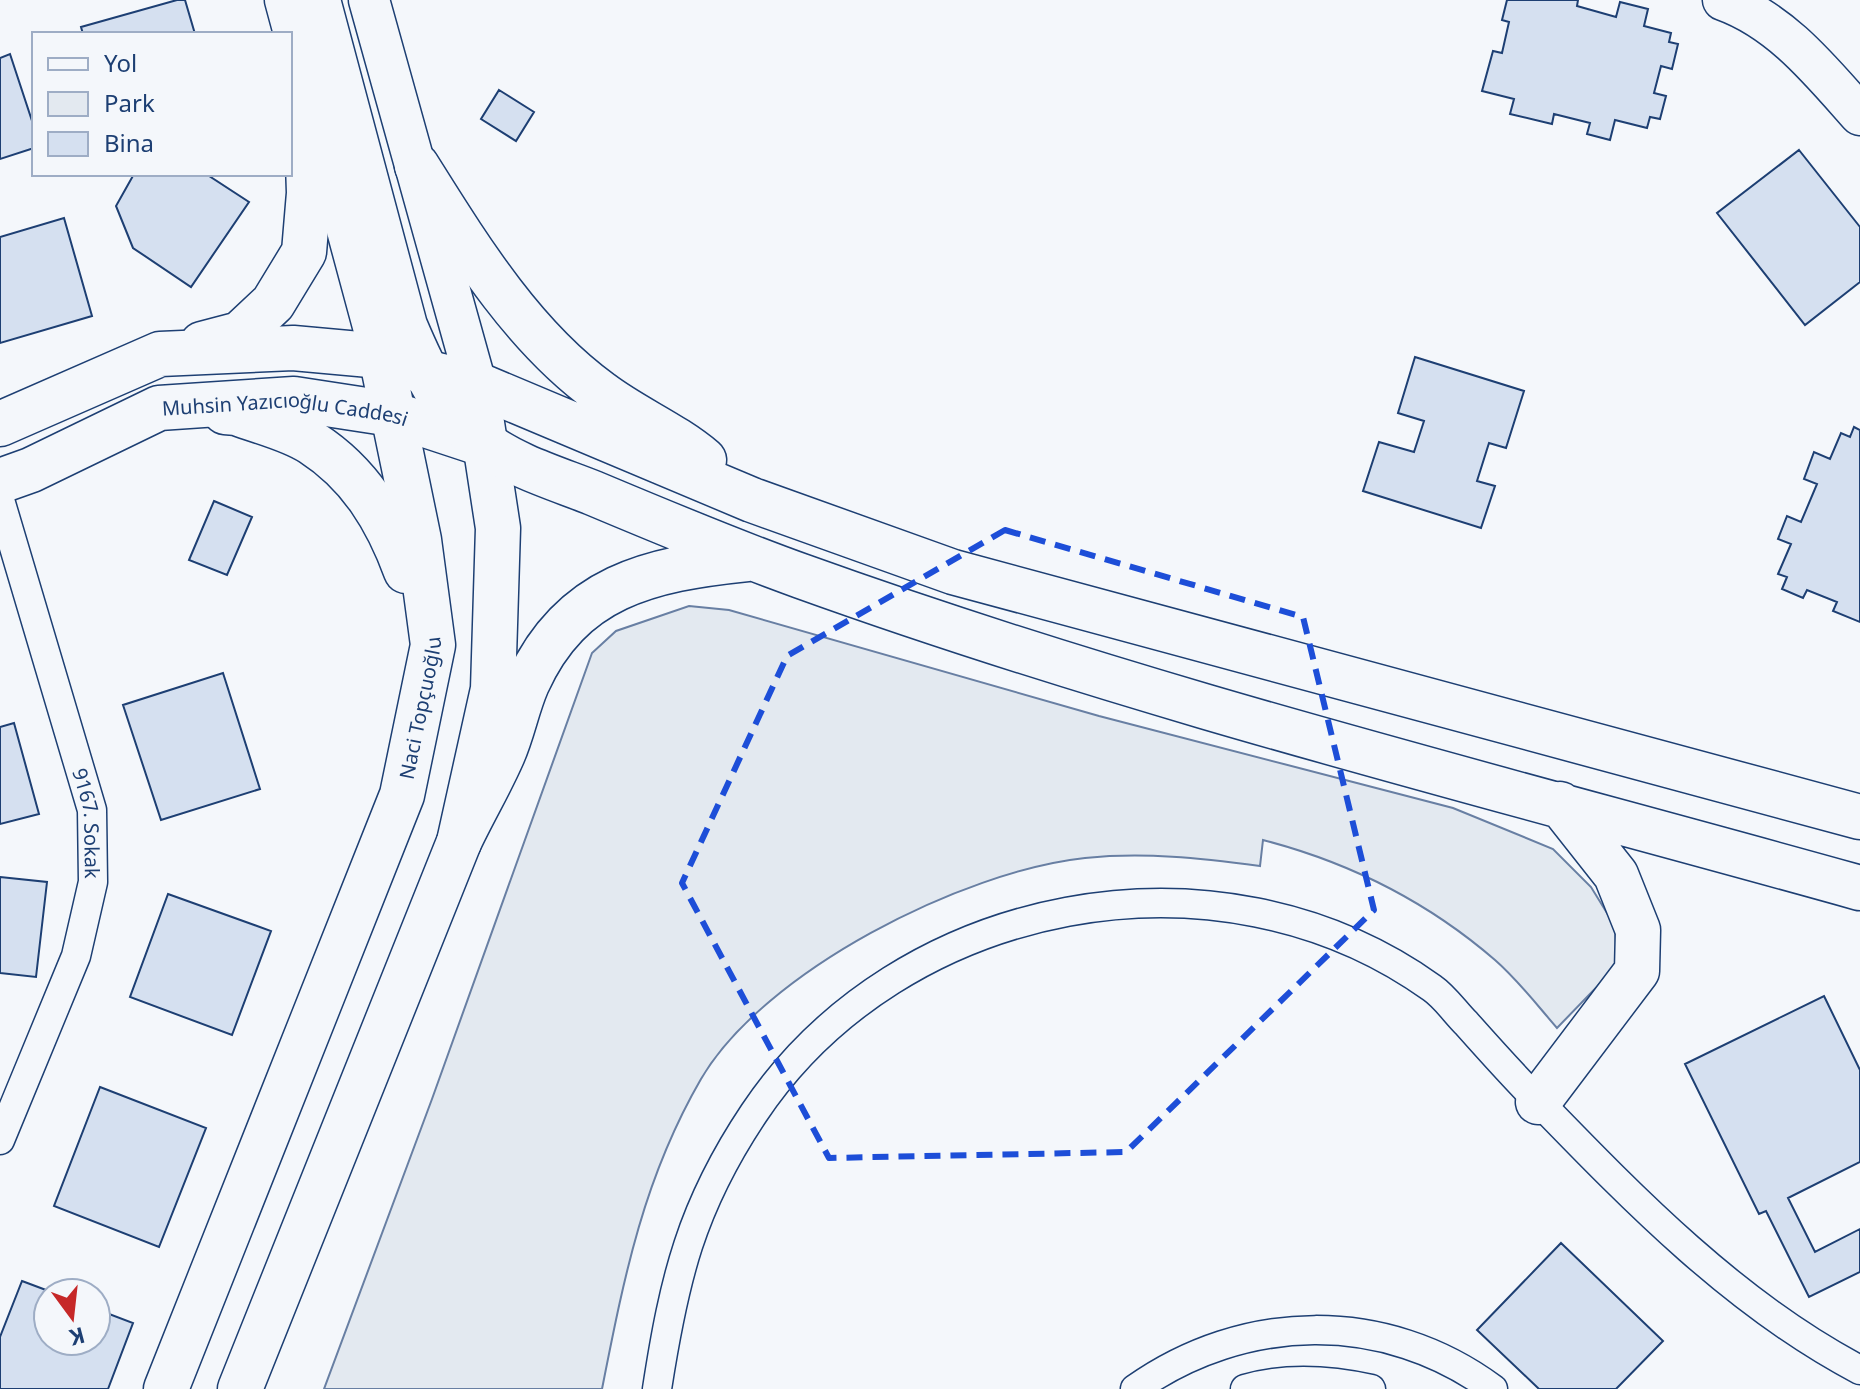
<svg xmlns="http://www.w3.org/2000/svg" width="1860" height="1389" viewBox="0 0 1860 1389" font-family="'Noto Sans',sans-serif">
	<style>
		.green { fill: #e3e9f0; stroke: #687fa3; stroke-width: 2 }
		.building { fill: #d5e0f0; stroke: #1d3f73; stroke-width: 2 }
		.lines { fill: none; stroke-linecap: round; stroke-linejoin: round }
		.street-casing { stroke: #1d3f73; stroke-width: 31 }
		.secondary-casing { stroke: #1d3f73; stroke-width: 43 }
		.primary-casing { stroke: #1d3f73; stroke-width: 47 }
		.highway-casing { stroke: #1d3f73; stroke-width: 47 }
		.street { stroke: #f4f7fb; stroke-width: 28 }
		.secondary { stroke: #f4f7fb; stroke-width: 40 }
		.primary { stroke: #f4f7fb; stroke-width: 44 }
		.highway { stroke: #f4f7fb; stroke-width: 44 }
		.marked { fill: none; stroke: #1d4ed8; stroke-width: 6; stroke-dasharray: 16 10; stroke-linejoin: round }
		.labels { text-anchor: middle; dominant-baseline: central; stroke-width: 6; stroke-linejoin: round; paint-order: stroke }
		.street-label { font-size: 20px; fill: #1d3f73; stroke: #f4f7fb }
	</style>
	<rect width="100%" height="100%" fill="#f4f7fb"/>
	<path class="green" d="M689,606L729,610L1099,716L1453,808L1553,849L1591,887L1615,926L1617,966L1557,1028C1537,1005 1518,980 1495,960C1428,902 1348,862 1263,840L1260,866C1200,858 1144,852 1085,858C963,871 764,971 701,1079C643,1179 624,1278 602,1389H324L432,1099L592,653L616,631Z"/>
	<path class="building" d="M177,0H185L195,34H83L81,27Z
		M1507,0H1578L1577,6L1616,17L1620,2L1648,9L1644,26L1671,33L1669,42L1678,44L1672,69L1661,66L1654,93L1666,96L1660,119L1650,117L1647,128L1615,120L1610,140L1587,134L1590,123L1554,114L1552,124L1510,114L1514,99L1482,91L1493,51L1502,53L1509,22L1502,20Z
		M10,54L34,127V148L0,159V58Z
		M499,90L534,112L516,141L481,119Z
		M1799,150L1860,227V282L1805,325L1717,213Z
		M134,174H206L249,202L191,287L133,248L116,206Z
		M64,218L92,316L0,343V237Z
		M1415,357L1524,391L1506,448L1489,443L1477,481L1495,486L1481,528L1363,491L1379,442L1414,452L1424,421L1398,413Z
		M1854,427L1860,430V622L1833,611L1837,602L1807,590L1803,598L1782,589L1787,577L1778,574L1791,544L1778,539L1787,516L1801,522L1817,484L1804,479L1814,452L1830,459L1841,433L1850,437Z
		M214,501L252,517L227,575L189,560Z
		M223,673L260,789L161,820L123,705Z
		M14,723L39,814L0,824V727Z
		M0,877L47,882L36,977L0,973Z
		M168,894L271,931L232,1035L130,997Z
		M1824,996L1860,1070V1162L1788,1198L1815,1252L1860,1229V1272L1809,1297L1766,1211L1759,1214L1685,1064Z
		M100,1087L206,1128L159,1247L54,1206Z
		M1561,1243L1663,1341L1616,1389H1539L1477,1330Z
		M22,1281L54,1293H48V1341H96V1309L133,1323L108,1389H0V1337Z"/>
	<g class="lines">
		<defs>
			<g id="street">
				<path id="s1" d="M0,500L92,810L93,882L76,956L0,1140"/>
				<path d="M657,1389C674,1279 691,1207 754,1113C899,896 1219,835 1432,988C1445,997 1455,1012 1466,1023C1490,1050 1514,1077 1539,1102C1635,1201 1736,1305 1860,1370"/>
				<path d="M1135,1389C1244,1312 1385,1309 1493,1389"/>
				<path d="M1245,1389C1286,1377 1330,1380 1371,1389"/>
			</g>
			<path id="secondary" d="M285,0L381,356
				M369,0L476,384
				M1723,0C1781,21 1820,70 1860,115"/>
			<g id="primary">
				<path d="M202,344L240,334L273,303L304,252L309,193L305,75"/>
				<path d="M225,412L237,413C260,422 291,429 312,443C360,474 387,519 406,571"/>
				<path d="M0,424L160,354L293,348L381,356L424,372L476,384L498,528L493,689L459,842L240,1389"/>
				<path id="s2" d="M0,481L31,470L159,408L294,399L392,414L486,445"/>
				<path id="s3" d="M166,1389L402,795L433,645L419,540L381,356"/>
			</g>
			<path id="highway" d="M318,0L405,326C424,371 443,413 484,443C514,466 558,479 593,493C662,522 731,551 801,576C1148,701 1506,789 1860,888
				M417,166C468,247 522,336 601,393C634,418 672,433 704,460
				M476,384L752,500L953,572L1860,817
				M459,842C473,812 490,784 503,754C513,731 517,707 527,684C571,586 650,569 747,559
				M1538,1102L1637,971L1638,930L1616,875L1560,804"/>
		</defs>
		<use href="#street" class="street-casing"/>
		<use href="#secondary" class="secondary-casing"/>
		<use href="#primary" class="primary-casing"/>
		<use href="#highway" class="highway-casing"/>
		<use href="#street" class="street"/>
		<use href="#secondary" class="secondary"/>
		<use href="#primary" class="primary"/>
		<use href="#highway" class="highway"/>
	</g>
	<path class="marked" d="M1005,530L1303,617L1374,910L1126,1152L829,1158L682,883L787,656Z"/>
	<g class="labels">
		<g class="street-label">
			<text stroke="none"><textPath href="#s2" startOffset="302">Muhsin Yazıcıoğlu Caddesi</textPath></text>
			<text stroke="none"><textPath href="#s3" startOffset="728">Naci Topçuoğlu</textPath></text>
			<text stroke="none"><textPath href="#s1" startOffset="336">9167. Sokak</textPath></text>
		</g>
	</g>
	<rect x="32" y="32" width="260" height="144" fill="#f4f7fb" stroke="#9eadc5" stroke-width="2"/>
	<rect x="48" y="58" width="40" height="12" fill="#f4f7fb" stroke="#9eadc5" stroke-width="2"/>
	<text x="104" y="72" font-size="24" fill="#1d3f73">Yol</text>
	<rect x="48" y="92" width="40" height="24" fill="#e3e9f0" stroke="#9eadc5" stroke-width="2"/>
	<text x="104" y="112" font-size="24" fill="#1d3f73">Park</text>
	<rect x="48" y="132" width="40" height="24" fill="#d5e0f0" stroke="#9eadc5" stroke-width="2"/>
	<text x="104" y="152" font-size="24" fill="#1d3f73">Bina</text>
	<g transform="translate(72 1317) rotate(165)"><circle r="38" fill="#f4f7fb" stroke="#9eadc5" stroke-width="2"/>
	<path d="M0-6L14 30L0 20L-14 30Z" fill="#c62828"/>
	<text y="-12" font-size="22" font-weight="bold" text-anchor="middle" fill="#1d3f73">K</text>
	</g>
</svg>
